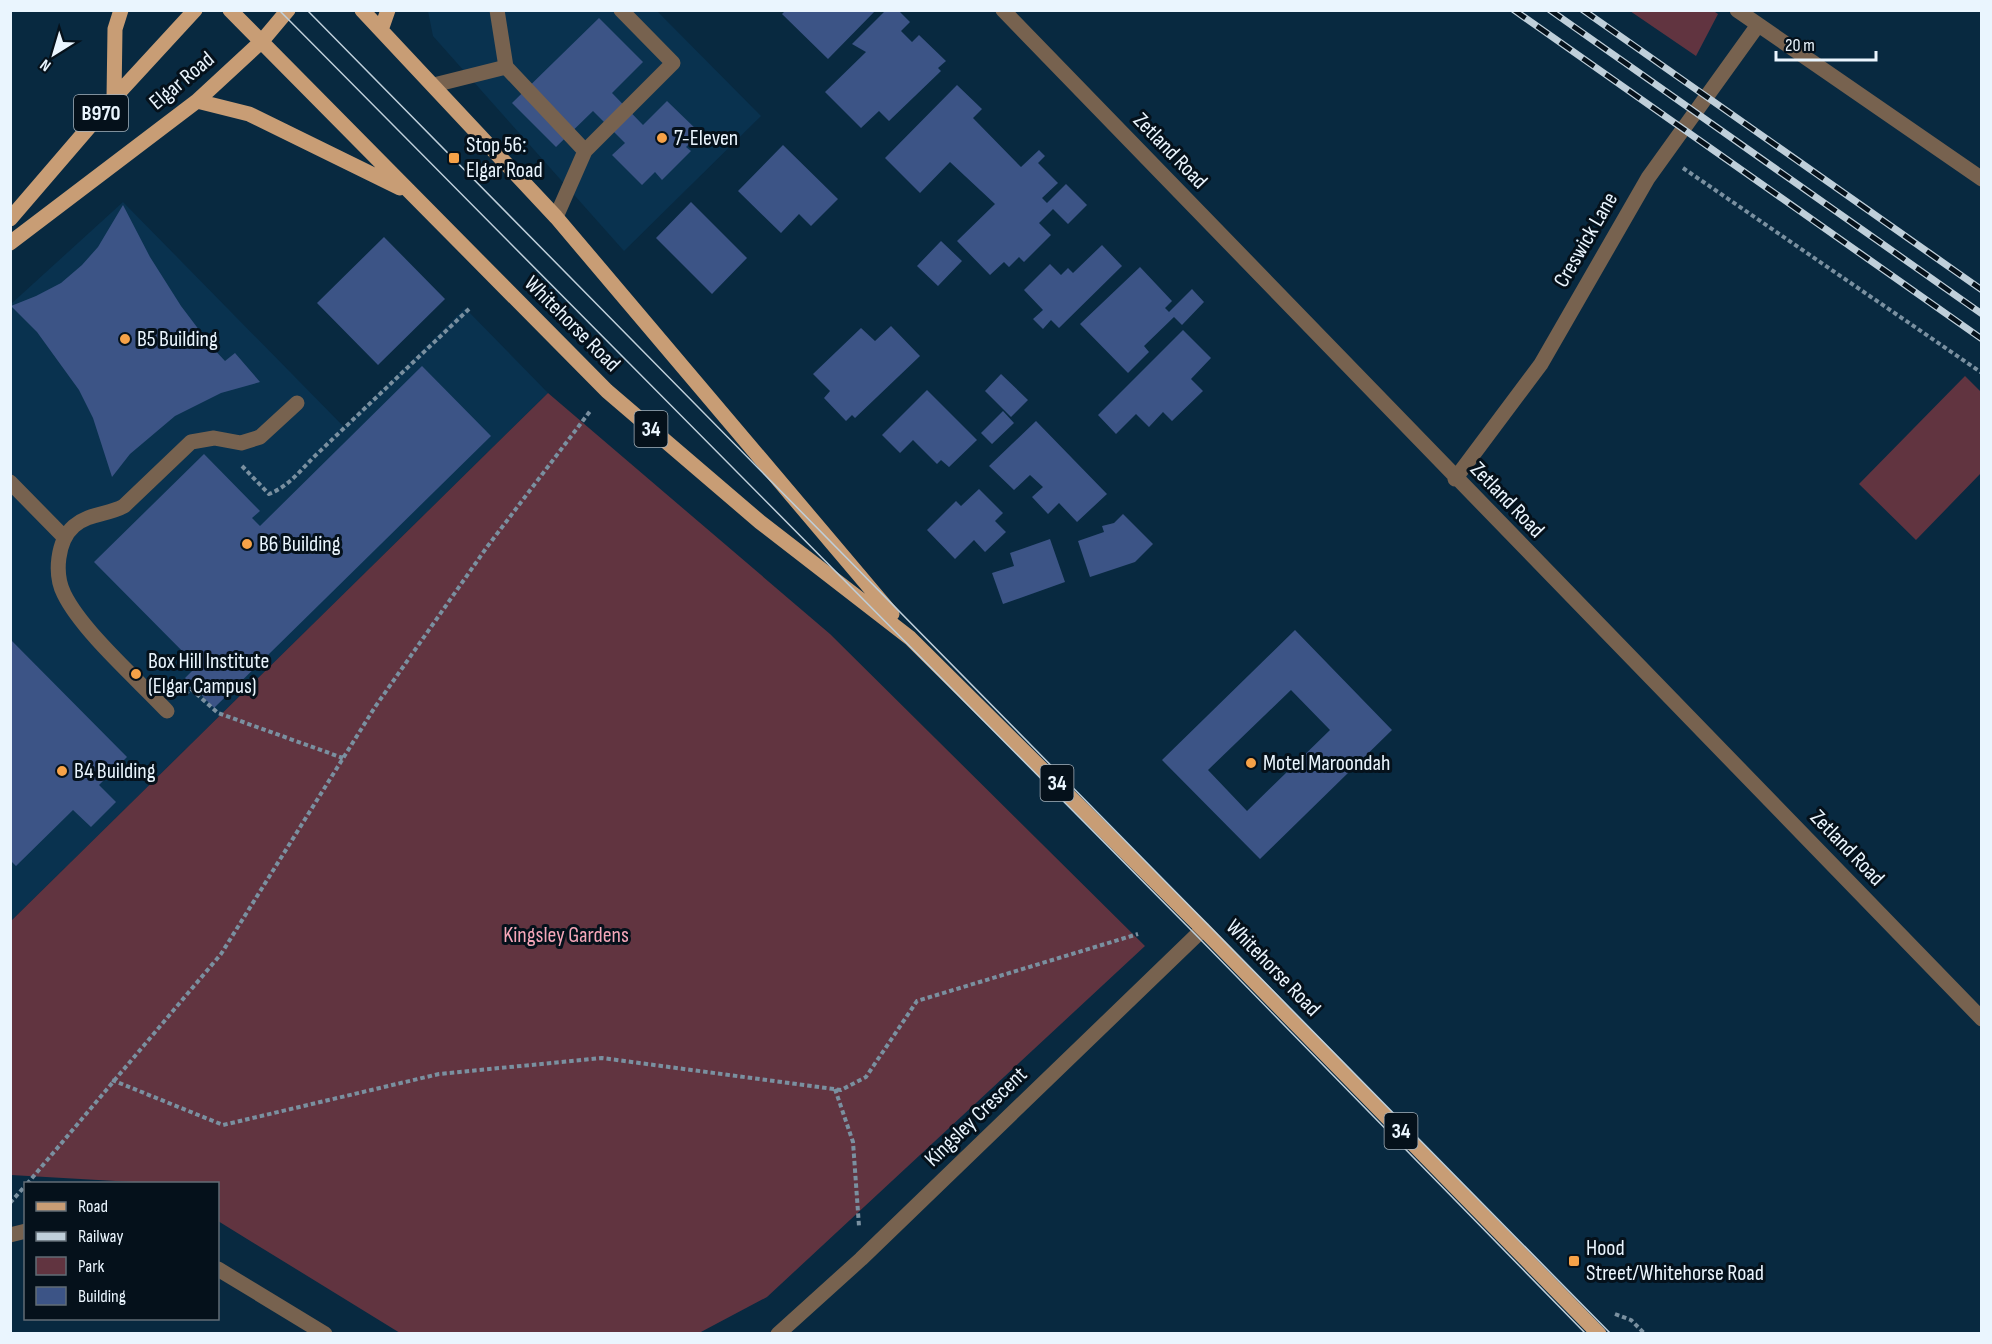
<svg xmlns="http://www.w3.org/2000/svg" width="1992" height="1344" viewBox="0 0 1992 1344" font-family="'Sofia Sans Condensed',sans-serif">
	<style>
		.built { fill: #09324f }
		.green { fill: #613440 }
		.building { fill: #3c5486; fill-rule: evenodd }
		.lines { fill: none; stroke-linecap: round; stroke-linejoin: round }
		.path { stroke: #7a90a0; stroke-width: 4; stroke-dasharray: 4.5 3; stroke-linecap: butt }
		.lane { stroke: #77624f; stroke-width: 15 }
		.street { stroke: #77624f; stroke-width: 15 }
		.primary { stroke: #c89d75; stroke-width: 15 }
		.tram { stroke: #bfcfda; stroke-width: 1.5 }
		.rail-casing { stroke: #bfcfda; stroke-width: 7 }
		.rail { stroke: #05111b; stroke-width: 4.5; stroke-dasharray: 14; stroke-linecap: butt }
		.poi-dot { fill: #f6a248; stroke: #05111b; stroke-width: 2 }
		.labels { text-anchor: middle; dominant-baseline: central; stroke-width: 6; stroke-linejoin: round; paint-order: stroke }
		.shield { fill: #05111b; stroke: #a5b1ba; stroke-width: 1.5 }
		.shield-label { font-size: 21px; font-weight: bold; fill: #eaf5fe }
		.street-label { font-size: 22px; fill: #eaf5fe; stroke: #05111b }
		.poi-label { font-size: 22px; fill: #eaf5fe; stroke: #05111b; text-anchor: start }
		.park-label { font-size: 22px; fill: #f5a7b9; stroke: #05111b }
	</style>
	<rect width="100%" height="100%" fill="#082940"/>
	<path class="built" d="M428,11H657L761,116L624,251L433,36Z
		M123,202L344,427L465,308L548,393L11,921V304Z"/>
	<path class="green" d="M1712,10L1718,14L1696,56L1630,11Z
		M1965,376L1981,392V473L1916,540L1859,484Z
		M548,393L830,634L1145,946L767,1297L699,1333H400L218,1221V1184L150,1183L11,1175V921Z"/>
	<path class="building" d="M786,10H876L828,59L782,14Z
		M886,10H898L910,22L901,31L912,42L919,35L946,61L938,68L941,71L889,121L879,111L861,128L825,92L866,52L852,44Z
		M599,18L643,62L612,93L643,125L667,101L700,133L686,147L691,151L662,180L655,172L642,185L612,155L625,143L593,111L556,147L512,103Z
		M957,85L982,109L973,118L1021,167L1039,150L1045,156L1038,163L1058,183L1042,198L1047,203L1066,184L1087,205L1068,224L1053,209L1039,223L1051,235L1024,262L1019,257L1009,267L1004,262L990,275L957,241L995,204L950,162L920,193L885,158Z
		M783,145L838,199L811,226L799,214L781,233L738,191Z
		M691,202L747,258L712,294L656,238Z
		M123,205L150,257L181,306L212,347L225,361L235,353L260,382L221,393L175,416L130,454L112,477L93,418L79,390L37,332L11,306L36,296L61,283L82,265L98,247Z
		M384,237L445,299L378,365L317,303Z
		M941,241L962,261L938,286L917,266Z
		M1102,245L1122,266L1059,328L1051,320L1043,329L1033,319L1043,310L1024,290L1050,264L1061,275L1068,268L1073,273Z
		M1140,267L1172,301L1165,308L1169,312L1192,289L1204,302L1182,325L1174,317L1144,346L1149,352L1128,373L1080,324Z
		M891,326L920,356L855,418L852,415L846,421L824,398L830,391L813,374L861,328L875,341Z
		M1183,330L1211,358L1191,379L1203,391L1172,421L1163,412L1149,427L1136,414L1116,434L1098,415Z
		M422,366L491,436L214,708L185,678L197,666L94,562L204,454L260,511L252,518L260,526Z
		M1001,374L1028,400L1011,417L985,391Z
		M927,390L977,440L949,467L941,460L937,464L913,440L900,453L882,435Z
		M1003,411L1014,423L992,444L981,433Z
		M1036,421L1107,494L1077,522L1059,503L1048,514L1032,497L1043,487L1030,475L1014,490L989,466Z
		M979,489L1003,513L995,521L1006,532L985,552L974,540L955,559L927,530L956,501L961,506Z
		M1123,514L1153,544L1135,562L1090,577L1078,541L1104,532L1102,526L1114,523Z
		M1050,539L1065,582L1003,604L992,573L1014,566L1010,553Z
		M1295,630L1392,730L1260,859L1162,760ZM1291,690L1330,730L1247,811L1208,770Z
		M10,639L127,757L99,785L116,802L91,827L73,810L16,866L10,860Z"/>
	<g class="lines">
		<path class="path" d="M1683,168L1982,373
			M242,466L269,494C291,485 301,469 318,453L470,308
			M185,694L191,689L218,713L343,758
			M112,1080L223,1125L439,1074L602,1058L841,1090L866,1077L917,1001L1138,934
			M835,1089L853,1142L859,1226
			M27,1184L221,954L375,707L487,547L591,410
			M10,1203L26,1185
			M1615,1314L1631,1320L1645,1334"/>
		<path class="lane" d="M497,10L506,67L585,151L556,217
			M434,85L506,67
			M585,151L673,63L621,10
			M10,482L64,537
			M167,711C138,680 82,631 64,594C54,574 57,541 74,526C89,513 108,515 124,506L191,442L214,438L241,443L260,437L297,403"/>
		<path class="street" d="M1003,10L1982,1019
			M1737,10L1982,179
			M1455,479L1541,364L1648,178L1758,25
			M10,1235L26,1231
			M218,1269L325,1334
			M778,1334L861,1259L1203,929"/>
		<path class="primary" d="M230,10L607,391L760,522L910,638L1203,929L1599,1334
			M362,10L556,217L892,614
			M381,30L388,10
			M114,98L115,29L121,10
			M197,101L249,114L400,188
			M10,219L114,98L195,10
			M10,243L197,101L262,41L288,10"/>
		<path class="tram" d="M279,10L1196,935L1586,1334
			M307,10L1611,1334"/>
		<defs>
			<path id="rail" d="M1514,10L1982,339
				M1550,10L1982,314
				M1583,10L1982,290"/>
		</defs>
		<use href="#rail" class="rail-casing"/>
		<use href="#rail" class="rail"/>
	</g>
	<g class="poi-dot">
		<circle cx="662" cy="138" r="6"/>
		<rect x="448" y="152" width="12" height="12" rx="3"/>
		<circle cx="125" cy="339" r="6"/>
		<circle cx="247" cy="544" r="6"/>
		<circle cx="136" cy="674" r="6"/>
		<circle cx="1251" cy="763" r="6"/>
		<circle cx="62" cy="771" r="6"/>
		<rect x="1568" y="1255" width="12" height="12" rx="3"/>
	</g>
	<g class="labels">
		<g class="shield">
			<rect x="74" y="95" width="54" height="36" rx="4.5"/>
			<rect x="634.5" y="411" width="33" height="36" rx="4.5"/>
			<rect x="1040.5" y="765" width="33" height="36" rx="4.5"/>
			<rect x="1384.5" y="1113" width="33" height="36" rx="4.5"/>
		</g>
		<g class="shield-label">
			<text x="101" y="113">B970</text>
			<text x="651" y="429">34</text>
			<text x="1057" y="783">34</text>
			<text x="1401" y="1131">34</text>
		</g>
		<g class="street-label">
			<text transform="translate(182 81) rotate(-40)">Elgar Road</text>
			<text transform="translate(1170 151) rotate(46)">Zetland Road</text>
			<text transform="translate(1586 240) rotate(-60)">Creswick Lane</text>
			<text transform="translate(572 324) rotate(45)">Whitehorse Road</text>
			<text transform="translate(1507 500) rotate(46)">Zetland Road</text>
			<text transform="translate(1847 848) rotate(46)">Zetland Road</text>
			<text transform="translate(1273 968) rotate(46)">Whitehorse Road</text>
			<text transform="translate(976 1117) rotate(-44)">Kingsley Crescent</text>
		</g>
		<g class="poi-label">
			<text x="674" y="138">7-Eleven</text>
			<text x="466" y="145">Stop 56:<tspan x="466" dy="25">Elgar Road</tspan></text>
			<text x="137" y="339">B5 Building</text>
			<text x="259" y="544">B6 Building</text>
			<text x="148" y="661">Box Hill Institute<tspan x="148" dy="25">(Elgar Campus)</tspan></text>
			<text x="1263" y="763">Motel Maroondah</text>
			<text x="74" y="771">B4 Building</text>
			<text x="1586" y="1248">Hood<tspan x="1586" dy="25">Street/Whitehorse Road</tspan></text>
		</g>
		<g class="park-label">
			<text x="566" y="935">Kingsley Gardens</text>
		</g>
	</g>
	<rect width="1992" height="1344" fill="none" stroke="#eaf5fe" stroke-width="24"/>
	<rect x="24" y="1182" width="195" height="138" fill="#05111b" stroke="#616c76" stroke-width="1.5"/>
	<rect x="36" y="1202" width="30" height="9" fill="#c89d75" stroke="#616c76" stroke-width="1.5"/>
	<text x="78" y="1212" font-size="18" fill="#eaf5fe">Road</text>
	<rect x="36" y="1232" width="30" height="9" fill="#bfcfda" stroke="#616c76" stroke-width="1.5"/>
	<text x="78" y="1242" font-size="18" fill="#eaf5fe">Railway</text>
	<rect x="36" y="1257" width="30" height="18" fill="#613440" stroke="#616c76" stroke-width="1.5"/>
	<text x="78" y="1272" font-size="18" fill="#eaf5fe">Park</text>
	<rect x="36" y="1287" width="30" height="18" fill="#3c5486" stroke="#616c76" stroke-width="1.5"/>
	<text x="78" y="1302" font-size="18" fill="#eaf5fe">Building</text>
	<g transform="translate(54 54) rotate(217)" stroke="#05111b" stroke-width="4.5" paint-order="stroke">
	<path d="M0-4.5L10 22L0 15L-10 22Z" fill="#eaf5fe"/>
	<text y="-9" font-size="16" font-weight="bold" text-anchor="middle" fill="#eaf5fe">N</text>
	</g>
	<path d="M1776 51v9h100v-9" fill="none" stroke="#eaf5fe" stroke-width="3"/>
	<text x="1785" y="51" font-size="18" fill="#eaf5fe" stroke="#05111b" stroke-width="4.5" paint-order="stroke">20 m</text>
</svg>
